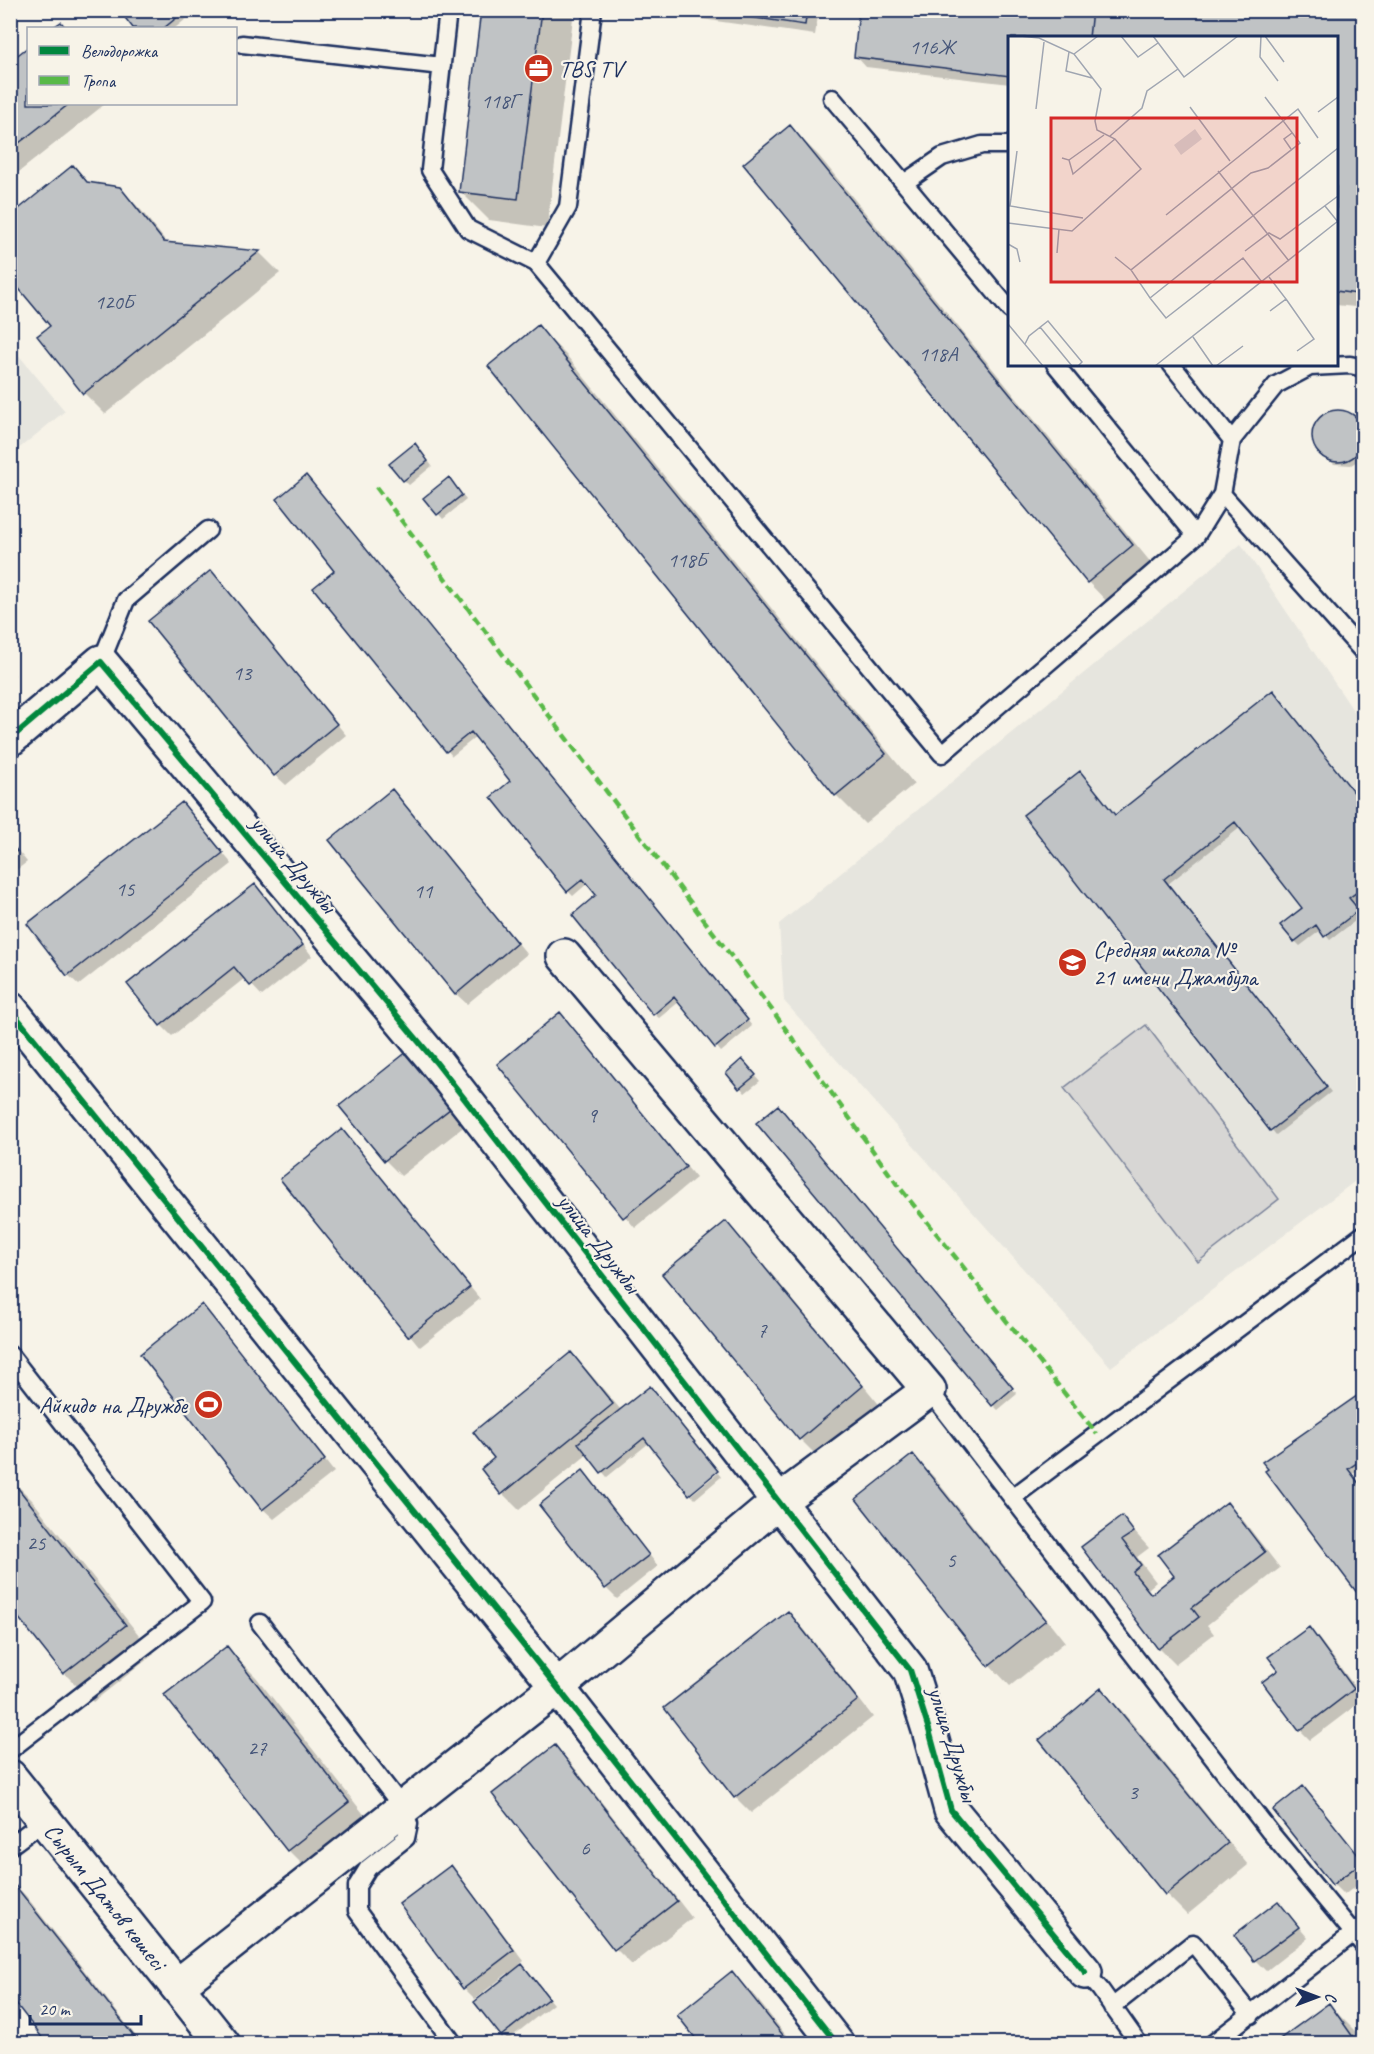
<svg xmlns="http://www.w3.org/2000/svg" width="1374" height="2054" viewBox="0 0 1374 2054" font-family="Caveat,sans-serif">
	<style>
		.built { fill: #e6e5de }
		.green { fill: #d7d6d4; stroke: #798299; stroke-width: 1.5 }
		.shadow { fill: #0003 }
		.building { fill: #c0c3c5; stroke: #1b2f5e; stroke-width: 1.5 }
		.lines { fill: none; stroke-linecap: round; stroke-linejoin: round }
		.service-casing { stroke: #1b2f5e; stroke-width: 21 }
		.minor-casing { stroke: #1b2f5e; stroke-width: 38 }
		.secondary-casing { stroke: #1b2f5e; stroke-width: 38 }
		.service { stroke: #f7f3e8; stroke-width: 16 }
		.minor { stroke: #f7f3e8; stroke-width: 33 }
		.secondary { stroke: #f7f3e8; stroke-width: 33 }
		.quiet { stroke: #58b947; stroke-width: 4.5; stroke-dasharray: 9 4.5; stroke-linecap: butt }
		.cycleway-casing { stroke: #f7f3e8; stroke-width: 10 }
		.cycleway { stroke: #00873e; stroke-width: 6 }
		.labels { text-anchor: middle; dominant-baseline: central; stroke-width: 4.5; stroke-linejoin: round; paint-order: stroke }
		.number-label { font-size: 21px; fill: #445478 }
		.poi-label { font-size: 24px; fill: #1b2f5e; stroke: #f7f3e8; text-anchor: start }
		.street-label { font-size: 24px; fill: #1b2f5e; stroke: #f7f3e8 }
		.inset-road { fill: none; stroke: #9fa5b1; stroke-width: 1.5 }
		.view { fill: #d62828; fill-opacity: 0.15; stroke: #d62828; stroke-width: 3 }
		.inset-edge { fill: none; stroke: #1b2f5e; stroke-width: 3 }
	</style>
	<rect width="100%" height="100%" fill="#f7f3e8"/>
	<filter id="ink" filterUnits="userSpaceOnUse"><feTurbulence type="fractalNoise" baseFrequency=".0167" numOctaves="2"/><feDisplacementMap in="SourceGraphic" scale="12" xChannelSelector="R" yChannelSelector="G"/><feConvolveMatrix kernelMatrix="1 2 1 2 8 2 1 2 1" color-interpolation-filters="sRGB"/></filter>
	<g filter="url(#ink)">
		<path class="built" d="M11,346L65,411L11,455H10Z
			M1241,544L1363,725V1175L1111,1367L784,1001L779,924Z"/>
		<path class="green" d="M1146,1025L1279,1199L1198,1262L1064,1088Z"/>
		<path class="shadow" d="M121,10H197L175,28H135Z
			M483,10H574L547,228L489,220L460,191Z
			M674,10H819L815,35L680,16Z
			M861,10H1364V308L1336,305V38H1010V84L866,67L856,56Z
			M28,49V104H105L10,179V63Z
			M790,127L819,156L1161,575L1117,612L1088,582L745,164Z
			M73,167L90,184L119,188L141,210L168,244L259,252L280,273L105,414L84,393L39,336L52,326Z
			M538,327L567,356L914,784L865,824L836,795Z
			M1337,411L1352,415L1364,426V457L1351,465L1334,464L1316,447L1314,430L1322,416Z
			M420,450L432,466L409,485L404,480Z
			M311,482L752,1026L721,1052L679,1002L659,1018L654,1014L598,896L588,883L573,896L568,891L512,782L476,737L452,756L315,588L337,571Z
			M454,484L466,500L443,519L425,498Z
			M211,572L346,735L286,785L275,775Z
			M10,670L15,675L10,679Z
			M391,791L527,954L467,1004L456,994Z
			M182,804L232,864L79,985L68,975Z
			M1364,806V895L1353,903L1363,915L1330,940L1321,930L1300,946L1295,941L1282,925L1304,908L1241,827L1168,884L1331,1092L1276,1135L1026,816L1115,817Z
			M10,841L27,862L10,875Z
			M255,886L266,896L312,956L262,996L245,978L172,1036L161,1025Z
			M560,1014L696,1178L635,1228L499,1064Z
			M747,1066L760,1081L745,1093L728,1073Z
			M424,1069L466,1125L401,1176L385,1160Z
			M783,1112L1017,1394L998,1410L993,1405Z
			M342,1131L480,1299L420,1347L282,1180Z
			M726,1223L747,1244L882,1408L821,1460L800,1439Z
			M202,1306L212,1317L334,1472L274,1519L263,1509Z
			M571,1354L587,1370L649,1443L607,1477L588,1454L519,1510L503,1494L496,1458Z
			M1364,1393V1466L1351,1475L1268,1472Z
			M913,1456L934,1477L1065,1642L1010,1686L990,1665Z
			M718,1473L721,1477L695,1499L691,1495Z
			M10,1478L32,1500L154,1654L93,1702L64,1673L10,1604Z
			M593,1483L658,1566L617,1599L606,1588L541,1505Z
			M1227,1504L1243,1520L1280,1568L1207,1625L1214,1634L1175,1664L1159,1648L1083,1548L1122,1518L1149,1548L1137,1557L1156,1582L1148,1589L1153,1595L1177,1577Z
			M788,1613L804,1629L873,1717L751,1813L735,1797Z
			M1309,1629L1320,1640L1364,1699L1310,1740L1300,1730L1280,1671Z
			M227,1648L256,1677L377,1831L317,1879L288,1850Z
			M1101,1690L1122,1711L1248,1865L1187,1915L1166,1894Z
			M555,1747L571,1763L692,1918L632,1965L616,1949L494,1795Z
			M1303,1788L1364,1861V1880L1344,1895L1333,1884L1275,1810Z
			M450,1867L461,1878L524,1961L520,1964L553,2004L508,2040L477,2002L510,1976L508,1973L475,1999L464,1988Z
			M10,1880L26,1896L142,2044H49Z
			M1278,1903L1308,1938L1266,1971L1255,1960Z
			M732,1973L753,1994L793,2044H702Z
			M1329,2005L1364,2040V2044H1275Z"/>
		<path class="building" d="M119,10H186L164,28H133Z
			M481,10H542L518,199L459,192Z
			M700,10H807L805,25Z
			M859,10H1092L1089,38H1010V76L854,57Z
			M1092,10H1364V295L1336,291V38H1089Z
			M61,22L66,28H52Z
			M28,47V104H69L10,150V61Z
			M790,125L1133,545L1087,583L743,164Z
			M73,165L87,182L120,187L164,242L260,251L83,394L37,336L50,326L10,278V216Z
			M538,325L886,754L835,796L488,366Z
			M1312 436a26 26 0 1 1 52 0a26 26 0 1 1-52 0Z
			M415,443L428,461L403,481L389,464Z
			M306,475L748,1020L715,1048L674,997L653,1015L572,915L596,895L583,879L567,892L491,797L510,781L471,732L446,752L313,588L334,571L277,499Z
			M449,477L462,495L437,515L423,498Z
			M211,570L337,724L274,776L148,621Z
			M1273,690L1364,805V887L1349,898L1359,910L1324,937L1316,925L1294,942L1280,925L1302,908L1235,822L1164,879L1327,1087L1270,1131L1023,815L1080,771L1115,815Z
			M392,789L517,943L455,995L329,840Z
			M182,802L223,853L67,976L27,924Z
			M10,842L17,851L10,856Z
			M255,884L303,945L250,986L234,967L160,1026L127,984Z
			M560,1012L686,1167L623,1218L497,1064Z
			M408,1051L451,1108L384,1161L339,1106Z
			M742,1059L756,1075L739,1089L726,1073Z
			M778,1105L1013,1388L992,1406L756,1123Z
			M342,1129L470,1287L408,1337L280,1179Z
			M726,1221L863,1386L799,1440L662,1274Z
			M202,1304L325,1460L262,1510L140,1354Z
			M571,1352L613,1404L501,1495L481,1469L494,1458L473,1432Z
			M650,1386L718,1471L689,1495L644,1438L601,1473L578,1443Z
			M1364,1391V1458L1348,1469L1364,1490V1602L1265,1471L1268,1469L1262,1462Z
			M913,1454L1046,1620L988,1666L856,1499Z
			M583,1470L649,1555L605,1589L539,1505Z
			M10,1478L126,1625L63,1674L10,1607Z
			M1227,1502L1265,1552L1192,1608L1199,1617L1158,1649L1081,1547L1122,1516L1134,1532L1122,1540L1141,1565L1133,1572L1151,1594L1174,1576L1158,1555Z
			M788,1611L858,1700L734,1798L664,1708Z
			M1309,1627L1354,1689L1299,1731L1262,1682L1278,1670L1268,1657Z
			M227,1646L349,1802L287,1851L164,1695Z
			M1101,1688L1228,1843L1165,1895L1039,1740Z
			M555,1745L677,1901L614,1950L492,1794Z
			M1303,1786L1363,1861L1332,1885L1273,1810Z
			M451,1865L514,1950L463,1989L399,1904Z
			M10,1879L140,2044H47L10,1996Z
			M1278,1901L1299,1927L1254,1961L1234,1935Z
			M522,1964L549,1998L501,2036L474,2002Z
			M732,1971L790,2044H700L677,2015Z
			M1329,2003L1358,2044H1273Z
			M1108,2037L1113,2044H1099Z"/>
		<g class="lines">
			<defs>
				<path id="service" d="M448,10L430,170L468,229L536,263L942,754L1196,536L1222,494L1232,440L1276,385L1310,367L1350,365L1364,368
					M242,44L442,66
					M832,98L904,183
					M1010,145H982L942,157L904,183L1010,310
					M536,263L568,207L593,10
					M1055,364L1196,536
					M1171,364L1232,440
					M1222,494L1364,653
					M101,662L126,600L208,530
					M10,1355L202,1602L10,1750
					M929,1390L1270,1832L1364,1946
					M1012,1498L1364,1234
					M260,1623L403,1808L409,1824L406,1838L368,1868L357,1886V1911L454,2044
					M10,1846L45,1820
					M1085,1972L1100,1989L1139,2044
					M1112,2007L1193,1943L1251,2015
					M1212,2044L1364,1925"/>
				<path id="minor" d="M10,739L101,662L435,1061L910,1670L929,1730L951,1810L1085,1972
					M10,1009L557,1687L837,2044
					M177,1986L557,1687L778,1502L929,1390L564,956"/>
				<g id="secondary">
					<path id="s1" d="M10,1777L223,2044"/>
				</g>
			</defs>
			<use href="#service" class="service-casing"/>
			<use href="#minor" class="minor-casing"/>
			<use href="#secondary" class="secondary-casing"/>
			<use href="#service" class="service"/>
			<use href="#minor" class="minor"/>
			<use href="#secondary" class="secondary"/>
			<path class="quiet" d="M376,487L772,1010L896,1183L1097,1434"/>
			<defs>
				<path id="cycleway" d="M10,739L101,662L435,1061L910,1670L929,1730L951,1810L1085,1972
					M10,1009L557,1687L837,2044"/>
			</defs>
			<use href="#cycleway" class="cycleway-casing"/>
			<use href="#cycleway" class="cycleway"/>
		</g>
	</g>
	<defs>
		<symbol id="office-disc" viewBox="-11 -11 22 22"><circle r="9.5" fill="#c8321e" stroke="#f7f3e8"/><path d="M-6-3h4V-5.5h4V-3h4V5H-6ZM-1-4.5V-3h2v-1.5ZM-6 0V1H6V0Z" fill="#fff"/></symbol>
		<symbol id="school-disc" viewBox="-11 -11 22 22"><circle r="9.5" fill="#c8321e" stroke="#f7f3e8"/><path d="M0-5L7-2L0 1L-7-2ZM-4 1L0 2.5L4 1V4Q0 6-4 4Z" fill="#fff"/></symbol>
		<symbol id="stadium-disc" viewBox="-11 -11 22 22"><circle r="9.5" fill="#c8321e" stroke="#f7f3e8"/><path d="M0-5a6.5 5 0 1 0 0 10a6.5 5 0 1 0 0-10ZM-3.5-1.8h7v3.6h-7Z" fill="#fff"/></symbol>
	</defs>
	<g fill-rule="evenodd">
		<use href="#office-disc" x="522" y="52" width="33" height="33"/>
		<use href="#school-disc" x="1056" y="946" width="33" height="33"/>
		<use href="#stadium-disc" x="192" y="1388" width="33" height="33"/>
	</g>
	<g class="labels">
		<g class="number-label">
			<text x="932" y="47">116Ж</text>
			<text x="500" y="101">118Г</text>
			<text x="114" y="302">120Б</text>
			<text x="938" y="354">118А</text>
			<text x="687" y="560">118Б</text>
			<text x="242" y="673">13</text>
			<text x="125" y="889">15</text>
			<text x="423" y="891">11</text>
			<text x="592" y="1115">9</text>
			<text x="762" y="1330">7</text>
			<text x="36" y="1543">25</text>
			<text x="951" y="1560">5</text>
			<text x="257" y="1748">27</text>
			<text x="1133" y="1792">3</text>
			<text x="585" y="1848">6</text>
		</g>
		<g class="poi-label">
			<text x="559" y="69">TBS TV</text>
			<text x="1093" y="949">Средняя школа №<tspan x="1093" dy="28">21 имени Джамбула</tspan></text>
			<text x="187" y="1405" text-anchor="end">Айкидо на Дружбе</text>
		</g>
		<g class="street-label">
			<text transform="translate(294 864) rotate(50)">улица Дружбы</text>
			<text transform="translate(599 1243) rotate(52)">улица Дружбы</text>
			<text transform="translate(953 1744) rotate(73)">улица Дружбы</text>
			<text stroke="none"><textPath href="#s1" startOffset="153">Сырым Датов көшесі</textPath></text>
		</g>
	</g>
	<g transform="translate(1008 36)">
		<rect width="330" height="330" fill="#f7f3e8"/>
		<path d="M187,93L194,103L173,119L166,109Z" fill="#d7d6d4"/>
		<path class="inset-road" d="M113,0L130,21L150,7M145,0L176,41L230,0M253,0L252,21L270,45M257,0L276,26M61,16L58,35L84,42M66,18L90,0M257,61L292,107L260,132L243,137L123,234L142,262L330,112M182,71L222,125M28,73L36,6M310,76L330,61M102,100L134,72L139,55L170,33M283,113L276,103L284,97M9,115L2,170L75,182M54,122L61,124L65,138L107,103M61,124L96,99M210,135L281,225M317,170L330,186M158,179L290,73L310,102M0,187L64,195L133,133L107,103L89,94L87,85L93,53L66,18L31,2L12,0M0,208L9,213L12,226M237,215L261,197L272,203L330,160M49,217L51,193M107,221L123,234M261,241L278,263L262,275M142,262L158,282L235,222L254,246M278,263L306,303L289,315M0,288L35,330M32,291L64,330M185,301L205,330M17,308L21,300L40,285L74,326L70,330M147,330L330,185M208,330L235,310"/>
		<path class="view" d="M43,82H289V246H43Z"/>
		<rect width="330" height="330" class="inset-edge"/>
	</g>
	<rect width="1374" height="2054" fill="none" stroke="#f7f3e8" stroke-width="36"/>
	<rect x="18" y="18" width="1338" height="2018" fill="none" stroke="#1b2f5e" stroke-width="2" filter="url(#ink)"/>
	<rect x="27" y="27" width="210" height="78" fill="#f7f3e8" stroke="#9fa5b1" stroke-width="1.5"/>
	<rect x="39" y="46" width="30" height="9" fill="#00873e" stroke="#9fa5b1" stroke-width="1.5"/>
	<text x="81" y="57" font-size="18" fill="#1b2f5e">Велодорожка</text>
	<rect x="39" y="76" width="30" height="9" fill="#58b947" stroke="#9fa5b1" stroke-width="1.5"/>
	<text x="81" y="87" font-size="18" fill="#1b2f5e">Тропа</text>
	<g transform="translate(1317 1997) rotate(90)" stroke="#f7f3e8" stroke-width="4.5" paint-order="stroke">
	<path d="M0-4.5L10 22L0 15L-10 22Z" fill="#1b2f5e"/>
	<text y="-9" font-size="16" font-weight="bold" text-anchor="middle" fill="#1b2f5e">С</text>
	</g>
	<path d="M30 2015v9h111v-9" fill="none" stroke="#1b2f5e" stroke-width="3"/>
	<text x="39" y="2015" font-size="18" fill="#1b2f5e" stroke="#f7f3e8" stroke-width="4.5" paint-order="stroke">20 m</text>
</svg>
